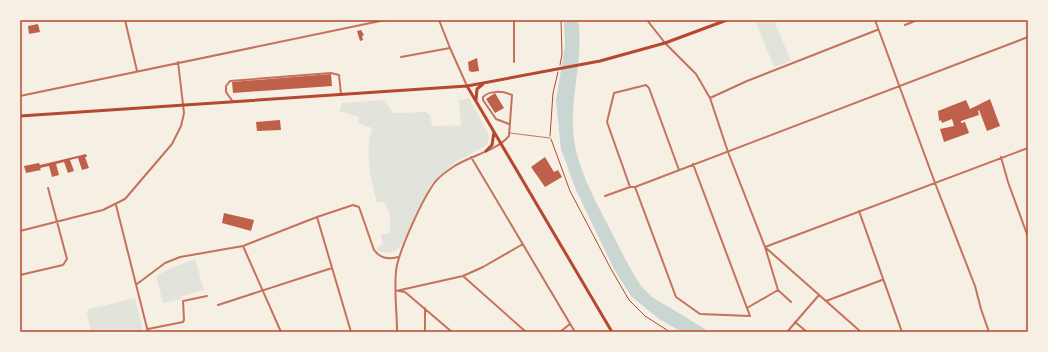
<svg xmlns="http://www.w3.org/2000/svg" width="1048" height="352" viewBox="0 0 1048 352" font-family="Helvetica,sans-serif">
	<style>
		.green { fill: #e2e4dc }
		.water { fill: #c9d6d2 }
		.building { fill: #bf614a }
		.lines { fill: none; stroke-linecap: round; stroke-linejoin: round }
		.path { stroke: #b5482f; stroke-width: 1 }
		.service { stroke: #c5725c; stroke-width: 1 }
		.minor { stroke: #c5725c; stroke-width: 2 }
		.primary { stroke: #b5482f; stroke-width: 3 }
		.neatline { fill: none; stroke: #b5482f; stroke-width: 1.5 }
	</style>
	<rect width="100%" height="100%" fill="#f6efe4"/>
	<path class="green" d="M755,20H774L791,61L774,67Z
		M469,98L488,133L489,138L487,145L454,163L431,184L403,242L396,251L387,253L379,251L377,248L383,244L381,234H389C391,223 392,210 383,202H377C370,177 365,153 372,128L358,123L359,117L339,111L342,103L383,100L394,113L426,112L430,115L432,126L461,125L459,100Z
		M195,259L204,290L182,296V299L163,303L156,276L171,268Z
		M135,298L143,332H91L87,313L89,309Z"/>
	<path class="water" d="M564,20H578C584,55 571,92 573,129C575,166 595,200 612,233C621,251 630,269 641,286L652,297L710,332H682L659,319L631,296L614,269L576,190L561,149L556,100L565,46Z"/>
	<path class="building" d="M38,24L40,32L29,34L28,26Z
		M361,30L364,35L362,36L363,40L360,41L357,31Z
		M477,58L479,71L472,72L469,71L468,62Z
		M331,74L332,86L233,93L232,82Z
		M495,93L504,108L495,113L486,99Z
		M990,99L1000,126L987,131L979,110L978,111L979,115L961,121V123L965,122L969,133L944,142L940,129L954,126L952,119L942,123L941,120L939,121L938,111L966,100L970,109Z
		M280,120L281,130L257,131L256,122Z
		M86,154L87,157H85L89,168L82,170L78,158L70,160L74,171L68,173L64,162L56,164L59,175L52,177L49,166L40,168L41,170L26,173L24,166L39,163L40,165Z
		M545,157L554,172L558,170L562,177L545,187L531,167Z
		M224,213L254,220L251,231L222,223Z"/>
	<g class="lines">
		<path class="path" d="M560,65L562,54L561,20
			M550,136L553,93L558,72
			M551,139L570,191L611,269L629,300L645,316L670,332"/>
		<path class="service" d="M510,133L550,138"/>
		<path class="minor" d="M125,20L137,71
			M439,20L450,48L467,86
			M647,20L665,43L696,74L710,98L728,152L765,247L778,290
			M875,20L935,183L975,286L981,309L989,332
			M905,25L917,20
			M401,57L450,48
			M514,62V20
			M20,96L385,20
			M710,98L747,81L877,30
			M233,102L226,92V86L230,81L331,73L339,75L341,94
			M471,157L575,332
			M1001,157L1008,182L1028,237
			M693,164L747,308
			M630,187L607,122L614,93L646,85L649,88L679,170
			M635,187L676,297L700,314L750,316L747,308L778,290
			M605,196L630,187H635L1028,37
			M116,205L148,332
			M859,211L902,332
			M317,217L351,332
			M20,231L103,210L125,199L172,144L181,126L184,113L178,62
			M243,246L281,332
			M765,247L1028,148
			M766,248L861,332
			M20,275L63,265L67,259L48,188
			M463,276L526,332
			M137,284L165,263L180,257L243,246L317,217L353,205L359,207L374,250C380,258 388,260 398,257
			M778,290L791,302
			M396,291L463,276L483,267L523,244
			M399,291L405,292L452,332
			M826,301L882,280
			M218,305L332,268
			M425,308V332
			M795,322L807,332
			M148,329L183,322L184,320L183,301L207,296
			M397,332C397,312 394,291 396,271C398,252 423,198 435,182C440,176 447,171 453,167C471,155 495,152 509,136L512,95C503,91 490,90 483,97V100L496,119L509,124
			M560,332L570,324
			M787,332L819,295"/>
		<path class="primary" d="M467,86L612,332
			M476,100L477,89L483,84
			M20,116L467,86L600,61L665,43L727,20
			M486,151L492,145L494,132"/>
	</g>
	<rect width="1048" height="352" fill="none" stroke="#f6efe4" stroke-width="42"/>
	<rect x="21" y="21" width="1006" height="310" class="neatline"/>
</svg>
